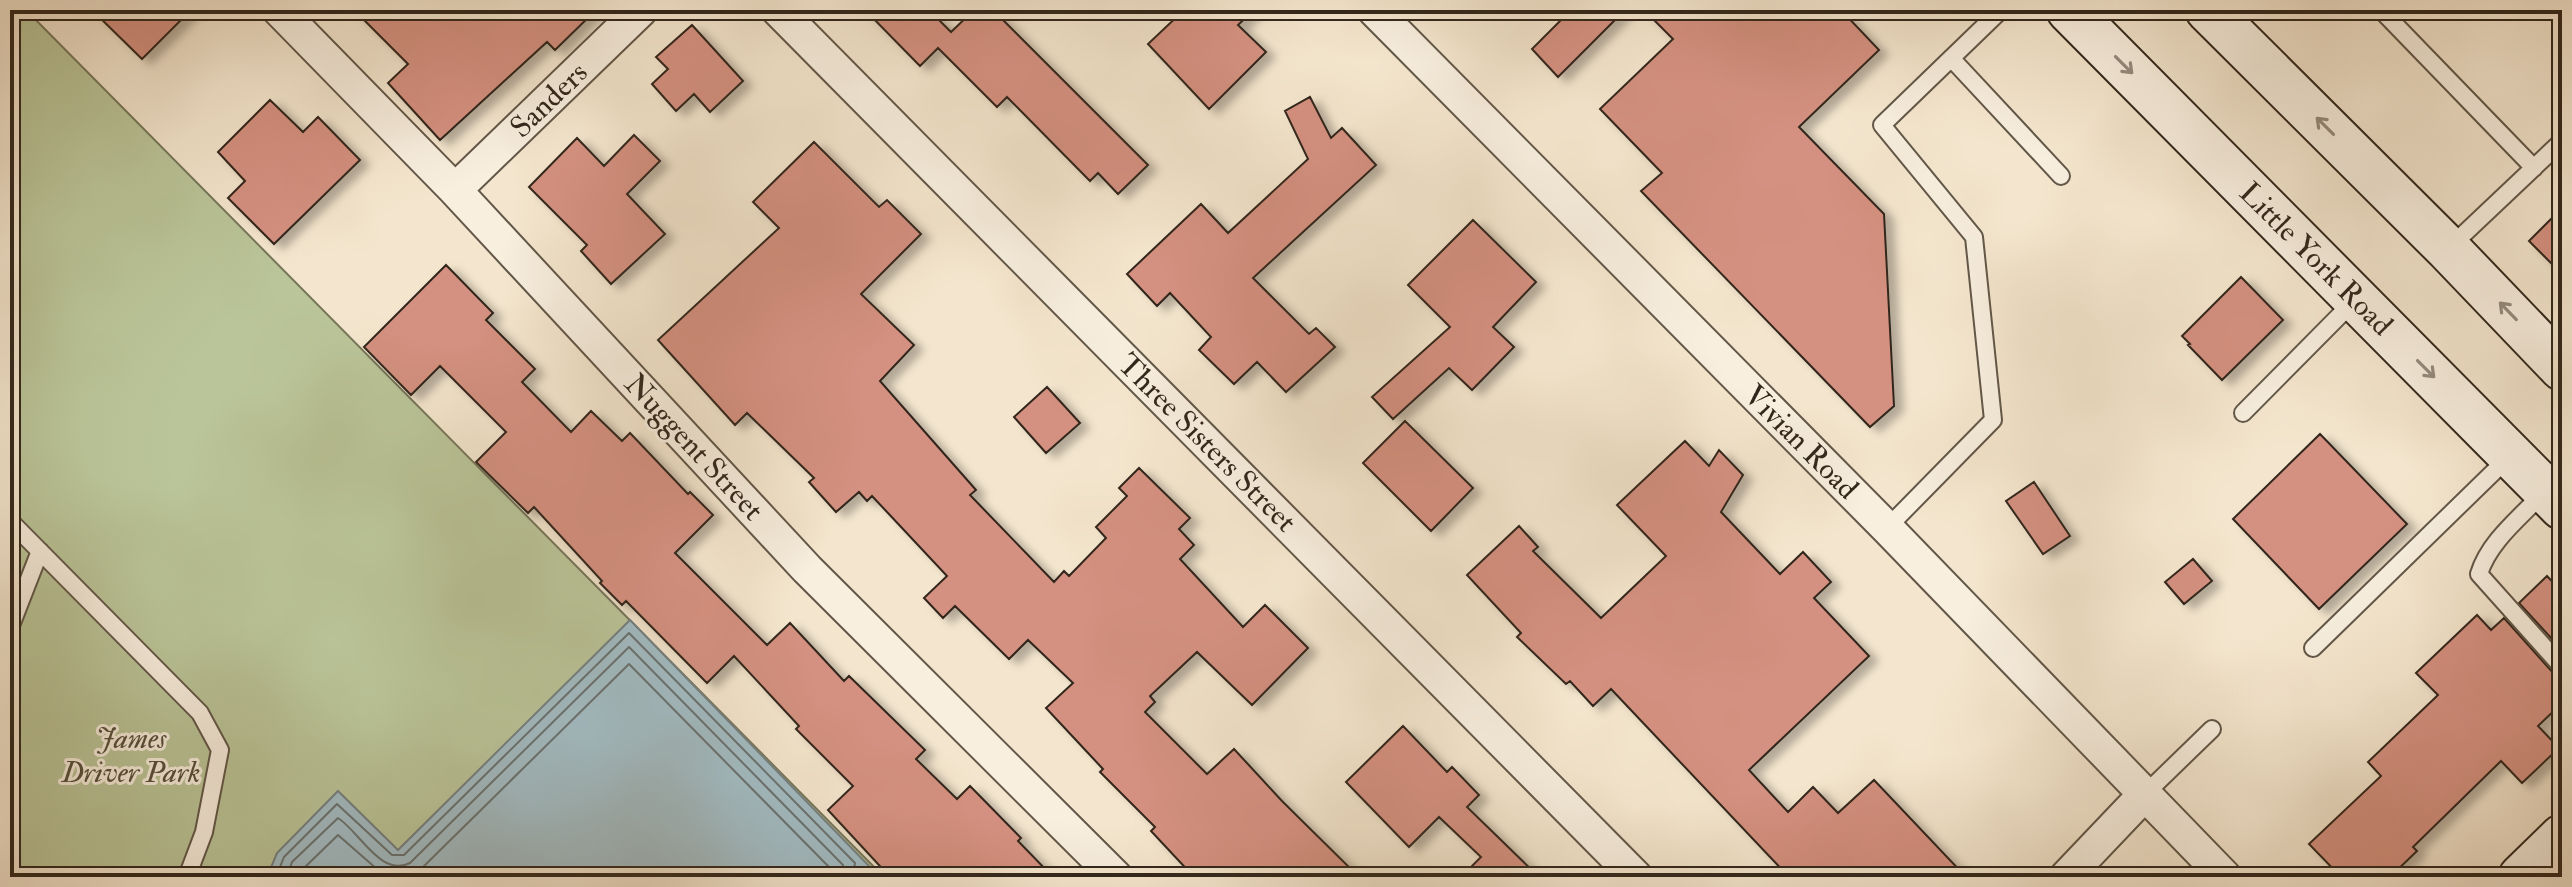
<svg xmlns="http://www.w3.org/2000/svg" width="2572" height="887" viewBox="0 0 2572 887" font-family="'IM FELL Double Pica',serif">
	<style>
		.green { fill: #bac599; stroke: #76765a; stroke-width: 2 }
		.water { fill: #a2bcc4; stroke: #758081; stroke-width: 2 }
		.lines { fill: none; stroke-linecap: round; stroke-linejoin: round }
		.shore { stroke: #6a7270; stroke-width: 2 }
		.building { fill: #d49080; stroke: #32271c; stroke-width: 2; filter: url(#shadow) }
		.lane-casing { stroke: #625748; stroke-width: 20 }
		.street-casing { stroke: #625748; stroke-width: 36 }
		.secondary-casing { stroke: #32271c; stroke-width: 48 }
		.lane { stroke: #f8efdf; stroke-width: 16 }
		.street { stroke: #f8efdf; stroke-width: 32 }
		.secondary { stroke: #f8efdf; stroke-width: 44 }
		.oneway { stroke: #958b7e }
		.labels { text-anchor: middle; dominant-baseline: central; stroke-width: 6; stroke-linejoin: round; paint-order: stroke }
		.street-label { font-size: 30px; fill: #32271c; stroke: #f8efdf }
		.park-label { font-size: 30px; font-style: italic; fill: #544e3b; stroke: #f8efdf }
	</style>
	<defs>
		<filter id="shadow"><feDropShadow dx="9" dy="5" stdDeviation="4" flood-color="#0004"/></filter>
	</defs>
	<rect width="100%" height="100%" fill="#f4e6ce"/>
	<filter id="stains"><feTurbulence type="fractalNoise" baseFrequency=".0025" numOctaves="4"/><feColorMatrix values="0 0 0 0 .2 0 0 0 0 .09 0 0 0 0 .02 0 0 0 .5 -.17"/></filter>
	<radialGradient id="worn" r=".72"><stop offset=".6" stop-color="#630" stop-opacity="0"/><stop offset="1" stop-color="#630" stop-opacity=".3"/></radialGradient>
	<path class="green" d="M10,10H26L884,877H10Z"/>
	<path class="water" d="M630,620L869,866L858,877H267L277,853L338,791L398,850Z"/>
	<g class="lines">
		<path class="shore" d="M276,877L284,857L337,804L392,855H404L629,633L855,863L853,877
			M287,877L292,862L338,818C359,831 381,878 410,863L629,647L843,865V877
			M299,877L303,869L338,835L386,877
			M409,877L420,870L629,664L830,868L831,877"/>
	</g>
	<path class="building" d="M92,10H191L142,59Z
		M354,10H596L555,50L547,42L440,140L388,83L408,64Z
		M865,10H929L951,32L974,10H993L1148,165L1118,194L1098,173L1090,181L1007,97L997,107L938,48L920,66Z
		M1184,10H1254L1238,25L1266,52L1209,109L1148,44Z
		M1571,10H1625L1558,77L1532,49Z
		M1644,10H1841L1879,50L1799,127L1884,214L1894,406L1870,427L1641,191L1662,173L1600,109L1673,39Z
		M692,25L743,81L710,112L694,94L676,111L652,84L668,69L656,57Z
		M1310,97L1331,138L1342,128L1376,165L1253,278L1309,334L1316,328L1335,347L1286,392L1257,362L1234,384L1199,350L1211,337L1170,293L1157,306L1127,274L1201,204L1228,233L1308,159L1285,111Z
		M270,100L303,132L318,117L360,160L274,244L228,198L245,181L218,152Z
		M634,135L660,161L627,194L665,234L611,284L581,251L587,245L529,187L577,138L604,166Z
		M814,142L879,207L887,200L921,234L861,294L914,345L880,381L976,490L970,495L1054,582L1064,571L1069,576L1106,538L1096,527L1127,496L1119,488L1139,468L1190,518L1179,529L1194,545L1180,559L1243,627L1265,605L1308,648L1252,705L1197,652L1150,696L1155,702L1145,712L1207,774L1234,749L1282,801L1359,877H1194L1151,831L1155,827L1100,772L1103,769L1046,708L1073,683L1028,640L1009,659L955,606L943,618L924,598L947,576L872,496L867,501L859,492L836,512L809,482L814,478L747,413L735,425L658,340L779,228L753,202Z
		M2562,208V274L2529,241Z
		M1473,220L1536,282L1493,327L1514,347L1472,390L1449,368L1393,419L1372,397L1450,327L1408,285Z
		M446,265L493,313L486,320L535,369L522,382L571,432L591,411L622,441L630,433L688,494L690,492L713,515L675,553L767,645L790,623L844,681L849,676L925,750L916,759L957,799L970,786L1021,838L1018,841L1053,877H890L828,810L853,786L796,729L799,726L734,656L707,683L626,601L622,605L600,583L602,581L534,507L528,513L476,462L506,432L440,366L411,395L364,347Z
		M2241,277L2283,320L2222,380L2188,345L2190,344L2182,336Z
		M1047,387L1080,423L1046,453L1014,417Z
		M1405,421L1473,488L1431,531L1363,463Z
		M2320,434L2407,524L2319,609L2233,519Z
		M1685,441L1709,466L1719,450L1743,475L1721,512L1780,574L1803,552L1831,582L1814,598L1869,656L1749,770L1788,812L1813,787L1838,813L1874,780L1966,877H1789L1611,689L1593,706L1570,681L1566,684L1517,637L1521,633L1467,575L1519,526L1538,547L1533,551L1601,618L1666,556L1617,505Z
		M2034,482L2070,536L2043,554L2006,501Z
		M2193,559L2212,581L2184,604L2165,582Z
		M2547,576L2562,592V650L2519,603Z
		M2477,615L2491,630L2504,618L2554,674L2562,678V703L2538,726L2559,748L2522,783L2501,761L2413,847L2417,851L2390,877H2341L2309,844L2381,776L2368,762L2438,695L2416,673Z
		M1403,726L1447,772L1452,767L1479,795L1467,807L1539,877H1461L1481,857L1439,817L1409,847L1346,782Z"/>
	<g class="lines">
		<defs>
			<path id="lane" d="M2381,10L2534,168
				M1951,58L2061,176
				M2450,247L2562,141
				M2243,413L2355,300
				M2544,492C2521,517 2489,541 2479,574L2562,667
				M10,521L200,713L220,750L204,832L187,877
				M1887,528L1993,420L1974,237L1882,125L2001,10
				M10,628L40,551
				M2313,648L2510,456
				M2144,795L2212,729"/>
			<path id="street" d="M279,10L455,190L807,569L1116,877
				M778,10L1636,877
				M1374,10L1887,528L2225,877
				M455,190L641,10
				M2066,877L2144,795"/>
			<path id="secondary" d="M2069,10L2562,507
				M2208,10L2448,249L2562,368
				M2521,877L2562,837"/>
		</defs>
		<use href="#lane" class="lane-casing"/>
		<use href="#street" class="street-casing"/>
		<use href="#secondary" class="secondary-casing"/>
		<use href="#lane" class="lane"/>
		<use href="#street" class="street"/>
		<use href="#secondary" class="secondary"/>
	</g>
	<defs><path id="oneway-shaft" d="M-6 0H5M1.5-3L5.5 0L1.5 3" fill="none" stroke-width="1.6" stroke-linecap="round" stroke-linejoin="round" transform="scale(2)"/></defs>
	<g class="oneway">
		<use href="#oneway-shaft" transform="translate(2124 65) rotate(45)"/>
		<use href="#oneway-shaft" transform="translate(2325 126) rotate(-135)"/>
		<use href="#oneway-shaft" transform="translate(2508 311) rotate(-134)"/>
		<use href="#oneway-shaft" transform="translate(2426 369) rotate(45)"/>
	</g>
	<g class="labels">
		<g class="street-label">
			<text transform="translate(549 100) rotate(-44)">Sanders</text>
			<text transform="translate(2316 259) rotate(45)">Little York Road</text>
			<text transform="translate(1801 442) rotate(45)">Vivian Road</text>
			<text transform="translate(1207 443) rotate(45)">Three Sisters Street</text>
			<text transform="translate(694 447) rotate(47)">Nuggent Street</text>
		</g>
		<g class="park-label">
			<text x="131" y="738">James<tspan x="131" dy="34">Driver Park</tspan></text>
		</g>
	</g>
	<rect width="2572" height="887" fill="none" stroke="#f4e6ce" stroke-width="40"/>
	<rect x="12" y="12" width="2548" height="863" fill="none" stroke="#32271c" stroke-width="4"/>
	<rect x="20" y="20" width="2532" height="847" fill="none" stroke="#32271c" stroke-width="2"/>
	<rect width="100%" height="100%" filter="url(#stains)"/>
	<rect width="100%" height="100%" fill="url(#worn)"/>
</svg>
